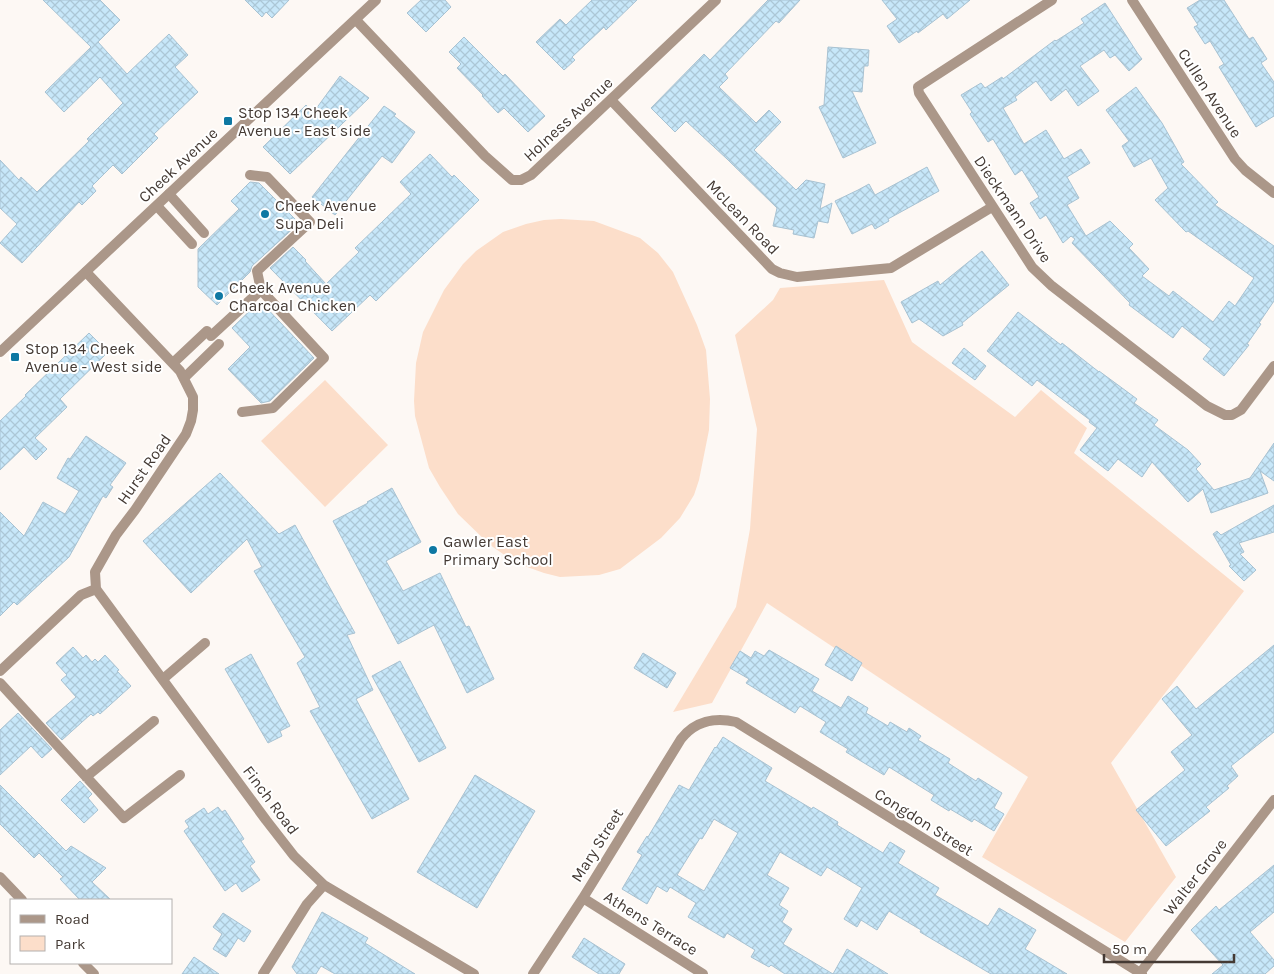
<svg xmlns="http://www.w3.org/2000/svg" width="1274" height="974" viewBox="0 0 1274 974" font-family="Karla,sans-serif">
	<style>
		.green { fill: #fcdeca }
		.building { fill: url(#building-cross-hatch); stroke: #a8c2d2; fill-rule: evenodd }
		.lines { fill: none; stroke-linecap: round; stroke-linejoin: round }
		.service { stroke: #ab9789; stroke-width: 10 }
		.minor { stroke: #ab9789; stroke-width: 10 }
		.tertiary { stroke: #ab9789; stroke-width: 10 }
		.poi-dot { fill: #0e78a3; stroke: #fff; stroke-width: 2 }
		.labels { text-anchor: middle; dominant-baseline: central; stroke-width: 4; stroke-linejoin: round; paint-order: stroke }
		.street-label { font-size: 16px; fill: #443a34; stroke: #fff }
		.poi-label { font-size: 16px; fill: #443a34; stroke: #fff; text-anchor: start }
	</style>
	<defs>
		<pattern id="building-cross-hatch" width="8" height="8" patternUnits="userSpaceOnUse" patternTransform="scale(1.25)"><rect width="8" height="8" fill="#c7e7f9"/><path d="M0 0l8 8M0 8l8-8" fill="none" stroke="#acc7d6"/></pattern>
	</defs>
	<rect width="100%" height="100%" fill="#fdf8f4"/>
	<path class="green" d="M561,219L594,221L640,238L658,253L673,272L697,325L706,350L710,399L709,430L699,480L694,495L680,518L661,538L620,569L599,575L560,577L544,573L516,563L490,545L458,514L440,487L429,468L415,416L414,401L416,363L423,332L444,290L463,264L476,251L503,232L526,224L544,220Z
		M884,280L912,342L1015,417L1041,390L1087,428L1074,453L1244,591L1111,763L1176,877L1125,942L982,857L1028,777L767,603L712,703L673,712L736,607L750,529L757,429L735,335L773,300L780,288Z
		M325,380L388,445L325,507L261,441Z"/>
	<path class="building" d="M43,0H100L120,20L98,42L127,74L169,34L188,55L175,67L198,92L154,134L158,138L122,174L113,165L92,186L96,191L82,205L79,202L22,263L0,243L17,224L0,208V160L19,180L21,177L37,192L89,141L87,139L123,103L100,77L64,112L45,92L91,47Z
		M245,0H289L272,18L266,12L262,17Z
		M421,0H445L451,7L426,32L407,13Z
		M592,0H637L606,30L604,27L572,57L575,60L564,70L536,42L560,19L566,25Z
		M768,0H800L779,23L776,21L725,74L728,78L719,87L756,123L769,110L781,122L754,150L796,190L806,180L825,184L820,209L832,203L828,223L818,221L814,238L793,234L794,230L773,226L777,208L727,159L686,121L675,132L651,108L704,54L710,60Z
		M882,0H970L947,19L943,14L918,33L917,31L899,43L887,26L897,19Z
		M1200,0H1224L1249,39L1253,37L1267,59L1261,63L1274,82V116L1256,127L1219,67L1224,64L1210,41L1205,44L1194,27L1198,25L1187,8Z
		M1105,3L1138,54L1142,59L1129,71L1115,55L1110,58L1104,50L1080,66L1099,91L1078,106L1066,89L1051,101L1036,81L1015,97L1017,100L1003,108L1024,144L1046,130L1064,159L1081,149L1090,163L1067,177L1079,198L1067,205L1086,236L1110,221L1133,244L1129,248L1149,269L1142,276L1169,296L1173,291L1213,322L1229,301L1235,306L1254,278L1188,231L1186,232L1155,200L1168,188L1151,158L1134,167L1122,146L1129,141L1106,110L1136,87L1162,123L1184,162L1181,164L1218,202L1215,205L1274,246V301L1259,323L1261,324L1247,344L1249,345L1224,376L1203,359L1211,349L1182,326L1173,338L1129,305L1130,303L1072,243L1075,239L1071,236L1063,243L1046,215L1040,219L1030,203L1039,197L1022,170L1015,175L993,139L988,142L970,114L972,112L961,95L981,83L985,88L1002,77L1003,79L1055,40L1056,41L1084,23L1081,19Z
		M464,37L503,76L505,74L545,116L528,132L504,108L498,113L482,96L483,95L457,68L461,64L449,52Z
		M828,47L869,50L868,66H864L862,92L852,91L876,143L843,158L819,107L824,105Z
		M340,76L369,98L290,174L263,147L306,105L313,113Z
		M384,106L396,114L394,116L415,132L392,163L382,156L335,215L312,197Z
		M430,154L452,177L454,175L479,200L376,301L370,295L332,331L270,268L293,247L306,260L305,261L326,284L359,252L355,248L411,194L400,182Z
		M927,167L939,191L888,219L889,221L875,229L872,224L852,234L835,201L858,190L869,184L875,195Z
		M250,182L259,183L299,223L252,266L250,272L217,305L198,287V249L239,209L231,201Z
		M982,251L1009,285L962,323L963,325L943,336L919,319L912,323L901,302L938,281L940,285Z
		M260,301L314,358L270,401L261,403L228,369L250,347L232,328Z
		M1018,312L1061,345L1062,343L1099,372V371L1137,399L1134,403L1158,420L1154,425L1188,450L1201,464L1196,469L1214,490L1250,478L1274,443V481L1260,471L1268,493L1211,513L1203,489L1188,502L1152,462L1142,477L1118,459L1108,471L1080,450L1097,428L1089,422L1090,420L1037,380L1032,386L987,351Z
		M89,333L108,352L60,399L67,407L35,438L47,449L36,460L24,447L0,470V421L26,396L25,395Z
		M964,348L986,366L975,380L952,363Z
		M86,436L126,463L110,485L113,487L106,498L103,496L69,557L17,605L14,602L0,616V512L24,536L43,502L65,514L79,491L57,478L68,458L70,459Z
		M220,473L279,534L295,525L355,633L347,635L373,690L356,699L409,799L372,819L310,711L320,707L297,663L305,657L254,571L262,567L247,539L191,593L143,541Z
		M392,488L421,542L386,561L403,591L440,573L466,627L469,626L494,679L467,693L434,625L398,644L333,521L368,503L367,502Z
		M1274,505V532L1239,543L1244,552L1240,554L1256,570L1244,581L1229,566L1231,565L1213,534L1217,531L1221,535Z
		M1274,645V732L1231,766L1238,776L1227,786L1229,788L1206,807L1210,811L1166,846L1136,810L1185,770L1171,752L1192,735L1162,699L1177,686L1196,709Z
		M836,646L862,663L852,681L825,665Z
		M73,647L83,658L86,655L92,662L95,659L98,662L105,655L119,670L117,671L131,686L100,714L98,712L93,716L91,714L62,740L46,723L76,697L61,680L67,675L56,663Z
		M769,650L819,679L812,691L841,708L848,696L868,708L866,713L888,726L890,722L907,732L909,728L921,736L918,740L950,759L948,763L976,781L978,778L1002,793L994,808L1004,814L994,831L974,819L972,822L950,809L949,811L931,800L934,795L889,767L884,775L846,752L848,749L820,732L826,722L800,706L795,713L746,683L749,679L730,668L740,651L751,658L755,651L764,656Z
		M643,653L676,673L667,688L634,668Z
		M251,654L290,726L280,731L282,736L268,743L225,669Z
		M400,661L446,748L419,762L372,676Z
		M18,713L52,749L42,758L31,746L0,775V730Z
		M723,737L772,768L765,781L812,809L813,807L838,822L837,825L883,853L890,842L905,851L898,863L939,888L935,895L988,926L999,908L1036,930L1025,949L1067,974H991L920,932L921,930L889,911L877,930L861,920L857,927L844,919L862,888L827,867L821,876L780,852L767,875L789,888L779,905L788,911L782,922L792,929L783,944L833,974L847,949L888,974H785L771,965L769,967L751,957L755,950L727,933L724,938L688,917L696,903L670,887L667,892L657,886L647,904L622,889L642,855L637,852L647,836L648,837L679,785L689,790L715,747L716,748ZM714,819L738,833L704,891L677,875L700,838L702,839Z
		M475,775L535,811L477,908L417,872Z
		M80,781L92,794L88,798L98,810L84,823L61,800Z
		M0,785L66,851L71,846L106,868L92,882L111,900H80L60,879L63,877L39,853L34,858L0,824Z
		M218,807L222,812L225,810L244,839L241,841L255,862L250,866L260,880L242,892L236,883L225,891L184,831L189,827L185,821L204,808L208,814Z
		M1274,865V912L1250,932L1274,960V966L1265,974H1212L1223,965L1191,930L1216,906L1219,910Z
		M322,912L368,938L365,943L415,974H335L321,966L316,974H297L292,967Z
		M223,913L251,931L244,942L238,938L226,957L213,949L222,934L213,927Z
		M584,938L625,964L619,974H599L572,957Z
		M194,957L219,974H182Z"/>
	<g class="lines">
		<path class="service" d="M169,194L204,233
			M157,206L192,244
			M211,336L261,290L257,271L310,222L267,177L250,175
			M173,363L207,331
			M184,378L219,344
			M242,412L273,408L324,358L261,290
			M163,679L205,643
			M0,683L124,818L180,775
			M86,777L154,721"/>
		<path class="minor" d="M1052,0L918,87L919,93L1032,267L1052,286L1207,406L1225,415H1232L1241,410L1274,366
			M1132,0L1235,159L1245,170L1274,193
			M356,20L485,156L512,180H521L531,175L716,0
			M611,100L772,269L780,273L797,277L891,268L992,207
			M96,589L266,820L294,856L324,885L474,974
			M0,671L81,595L96,589L95,572L116,535L135,510L186,434L191,421L193,410V397L180,371L86,272
			M0,877L22,900
			M583,898L703,974
			M83,963L94,974
			M1140,973L1274,800
			M263,974L307,904L324,885
			M533,974L583,898L681,739C695,721 715,717 736,722L1142,974"/>
		<path class="tertiary" d="M0,352L376,0"/>
	</g>
	<g class="poi-dot">
		<rect x="223" y="116" width="10" height="10" rx="2.5"/>
		<circle cx="265" cy="214" r="5"/>
		<circle cx="219" cy="296" r="5"/>
		<rect x="10" y="352" width="10" height="10" rx="2.5"/>
		<circle cx="433" cy="550" r="5"/>
	</g>
	<g class="labels">
		<g class="street-label">
			<text transform="translate(1210 93) rotate(57)">Cullen Avenue</text>
			<text transform="translate(568 119) rotate(-43)">Holness Avenue</text>
			<text transform="translate(178 165) rotate(-43)">Cheek Avenue</text>
			<text transform="translate(1013 209) rotate(56)">Dieckmann Drive</text>
			<text transform="translate(743 217) rotate(46)">McLean Road</text>
			<text transform="translate(144 469) rotate(-55)">Hurst Road</text>
			<text transform="translate(271 800) rotate(53)">Finch Road</text>
			<text transform="translate(924 822) rotate(32)">Congdon Street</text>
			<text transform="translate(597 845) rotate(-58)">Mary Street</text>
			<text transform="translate(1195 877) rotate(-52)">Walter Grove</text>
			<text transform="translate(651 923) rotate(32)">Athens Terrace</text>
		</g>
		<g class="poi-label">
			<text x="238" y="112">Stop 134 Cheek<tspan x="238" dy="18">Avenue - East side</tspan></text>
			<text x="275" y="205">Cheek Avenue<tspan x="275" dy="18">Supa Deli</tspan></text>
			<text x="229" y="287">Cheek Avenue<tspan x="229" dy="18">Charcoal Chicken</tspan></text>
			<text x="25" y="348">Stop 134 Cheek<tspan x="25" dy="18">Avenue - West side</tspan></text>
			<text x="443" y="541">Gawler East<tspan x="443" dy="18">Primary School</tspan></text>
		</g>
	</g>
	<rect x="10" y="899" width="162" height="65" fill="#ffffff" stroke="#b4b0ae"/>
	<rect x="20" y="915" width="25" height="8" fill="#ab9789" stroke="#b4b0ae"/>
	<text x="55" y="924" font-size="15" fill="#443a34">Road</text>
	<rect x="20" y="936" width="25" height="15" fill="#fcdeca" stroke="#b4b0ae"/>
	<text x="55" y="949" font-size="15" fill="#443a34">Park</text>
	<path d="M1104 954v8h130v-8" fill="none" stroke="#443a34" stroke-width="2.5"/>
	<text x="1112" y="954" font-size="15" fill="#443a34" stroke="#ffffff" stroke-width="4" paint-order="stroke">50 m</text>
</svg>
